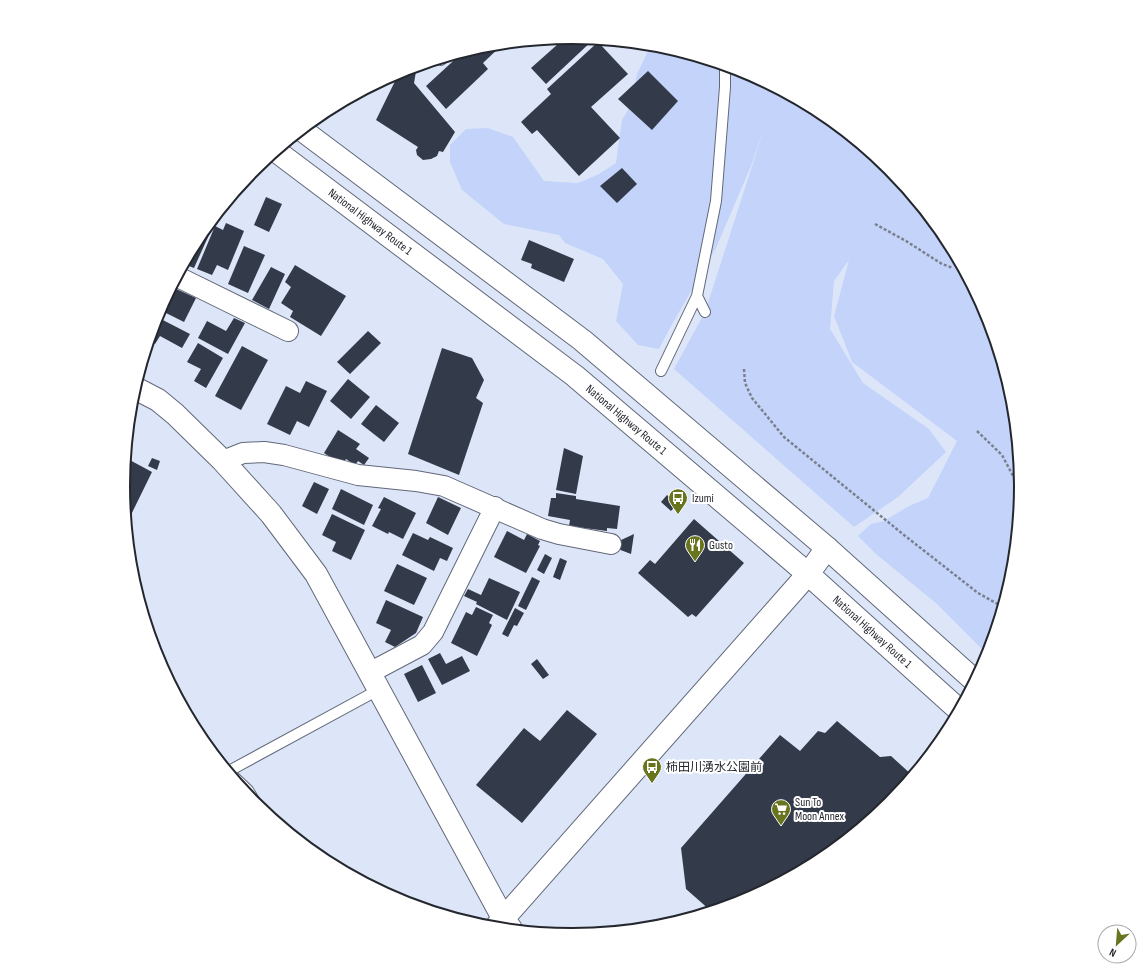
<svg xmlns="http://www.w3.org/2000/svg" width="1145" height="972" viewBox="0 0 1145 972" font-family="'Sofia Sans Condensed','Noto Sans JP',sans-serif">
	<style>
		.green { fill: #c3d3f9 }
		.building { fill: #333a49 }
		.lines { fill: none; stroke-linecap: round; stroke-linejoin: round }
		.service-casing { stroke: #616878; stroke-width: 12 }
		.minor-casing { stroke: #616878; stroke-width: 22 }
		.tertiary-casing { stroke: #616878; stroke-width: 24 }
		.trunk-casing { stroke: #616878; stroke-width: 24 }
		.path { stroke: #7a808d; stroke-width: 2.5; stroke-dasharray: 3 2; stroke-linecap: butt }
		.service { stroke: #fff; stroke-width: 10 }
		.minor { stroke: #fff; stroke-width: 20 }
		.tertiary { stroke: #fff; stroke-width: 22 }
		.trunk { stroke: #fff; stroke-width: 22 }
		.labels { text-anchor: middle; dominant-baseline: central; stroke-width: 4; stroke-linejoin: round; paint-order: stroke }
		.street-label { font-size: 12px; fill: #24272e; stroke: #fff }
		.poi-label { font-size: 12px; fill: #24272e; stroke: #fff; text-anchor: start }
		.rim { fill: none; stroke: #24272e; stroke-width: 2 }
	</style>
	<rect width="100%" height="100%" fill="#dde6f9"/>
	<path class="green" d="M651,45L660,46L745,71L822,113L890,169L946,237L987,314L1013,399L1021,486L1013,574L988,655L937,604L876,554L858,536L871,524L884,521L909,506L928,498L957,441L852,362L834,316L849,260L834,281L830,329L863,383L929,429L946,452L898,497L854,527L674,369L705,312L765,126L751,166L716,248L671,326L659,349L638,345L616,321L623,284L603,259L565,243L559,235L504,224L462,190L450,162V145L466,129L488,128L513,137L544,181L578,183L599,174L616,163L622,120L631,105L637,74Z"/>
	<path class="building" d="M573,37L594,39L546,84L531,68L558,44L553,39Z
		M521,42L515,47L511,43Z
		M598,42L628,74L591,107L620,138L579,176L537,130L532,134L521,122L551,94L547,89Z
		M503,44L483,63L488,69L446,109L426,86L463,52L485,46Z
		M417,66L414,83L455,132L443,152L439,151L437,156L431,159L423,160L417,155L416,150L418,147L376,120L400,71Z
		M648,71L678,101L652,130L618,99Z
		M622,168L637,184L617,203L600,186Z
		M266,197L282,204L269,232L254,225Z
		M226,223L244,231L228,270L217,265L212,275L197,269L215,226L223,230Z
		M209,224L213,226L194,268L184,264L199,236Z
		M529,240L574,259L564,282L531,268L532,264L521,260Z
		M244,246L265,255L248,293L228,284Z
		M295,265L346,296L321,336L290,317L293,311L281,303L291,287L285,282Z
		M271,267L285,274L269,309L252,300Z
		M172,287L196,298L184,322L160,310Z
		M157,317L190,334L182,348L160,336L155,344L150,341Z
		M234,318L245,323L228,354L198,338L207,321L226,331Z
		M368,331L381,343L350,374L337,362Z
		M198,343L223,358L206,388L194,381L201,369L187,362Z
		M242,346L268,360L241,410L215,396Z
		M442,348L472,358L484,380L476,398L483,403L459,475L408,454Z
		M348,379L370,397L351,419L330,401Z
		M306,381L327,391L309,427L297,421L290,435L267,424L286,386L300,393Z
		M376,405L399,423L384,442L361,424Z
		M338,430L360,444L356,449L369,458L364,465L358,461L355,465L346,459L342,465L324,453Z
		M564,448L583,456L576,494L556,490Z
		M126,458L152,472L127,523L124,486Z
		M152,458L160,461L157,470L148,466Z
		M314,482L329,489L317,514L302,506Z
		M341,489L373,505L364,525L332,509Z
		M556,493L576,496V499L620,506L617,529L607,528V531L569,526L570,520L548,516L551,498H556Z
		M667,495L677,504L671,511L661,502Z
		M384,497L416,513L403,539L389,532L388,534L372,526L381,509L378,508Z
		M438,497L461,508L448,535L426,523Z
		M332,514L365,530L351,560L332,551L336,542L322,535Z
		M694,519L744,563L696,617L692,614L688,617L638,573L650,560L655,564Z
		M507,531L524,540L527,534L540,541L538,545L540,546L526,573L494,557Z
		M413,533L428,540L430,537L453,548L447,561L440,558L434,571L402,555Z
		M634,534L631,554L618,549L619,541Z
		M545,554L552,558L544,574L537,570Z
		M560,558L567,561L560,580L553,577Z
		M397,564L427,578L414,605L384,591Z
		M532,577L540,581L526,610L518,606Z
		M489,578L520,592L507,620L476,604L477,602L464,596L468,589L481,595Z
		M386,600L423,617L416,633L395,647L385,642L391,630L376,623Z
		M476,607L493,615L489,623L492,625L477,656L451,643L466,612L472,615Z
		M515,608L524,613L517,626L514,625L508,637L502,634Z
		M440,653L446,664L462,656L470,671L442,685L428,659Z
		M537,659L549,675L543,679L531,664Z
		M422,665L436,693L418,702L404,674Z
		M567,710L597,734L522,823L476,785L524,728L540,741Z
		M837,721L880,757L891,756L913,776L890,804L822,859L744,901L711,911L686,889L681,848L780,735L800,751L818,731L825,733Z"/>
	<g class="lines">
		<defs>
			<path id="service" d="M441,60L443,58
				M697,296L705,312
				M661,371L697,296L716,201L725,87V65
				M228,771L248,790L257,805
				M229,771L380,689"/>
			<path id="minor" d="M178,277L288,331
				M223,461L243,453L264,452L284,455L358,475L416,481L444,486L542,529L559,534L611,544
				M371,672L422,645L433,632L495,507"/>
			<path id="tertiary" d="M135,388L158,400L175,414L223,461L271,514L316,574L503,918L511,929
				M496,927L808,574L827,548"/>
			<path id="trunk" d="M302,130L582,340L827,548L975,681
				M276,151L575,376L808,574L959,710"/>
		</defs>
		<use href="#service" class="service-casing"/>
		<use href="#minor" class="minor-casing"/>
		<use href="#tertiary" class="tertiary-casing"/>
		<use href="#trunk" class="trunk-casing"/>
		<path class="path" d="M875,224L906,241L942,264L953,268
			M744,369L745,383L752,398L784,437L904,535L978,593L1003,607
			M977,431L1002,455L1021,491"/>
		<use href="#service" class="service"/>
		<use href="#minor" class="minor"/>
		<use href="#tertiary" class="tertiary"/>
		<use href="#trunk" class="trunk"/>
	</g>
	<defs>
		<symbol id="bus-pin" viewBox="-11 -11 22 30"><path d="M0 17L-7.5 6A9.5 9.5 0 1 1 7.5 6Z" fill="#68741e" stroke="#fff"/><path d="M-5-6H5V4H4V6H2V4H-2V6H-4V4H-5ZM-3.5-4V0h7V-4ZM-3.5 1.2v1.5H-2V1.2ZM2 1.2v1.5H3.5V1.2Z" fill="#fff"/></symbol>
		<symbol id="restaurant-pin" viewBox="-11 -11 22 30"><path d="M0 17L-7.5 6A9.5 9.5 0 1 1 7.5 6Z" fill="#68741e" stroke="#fff"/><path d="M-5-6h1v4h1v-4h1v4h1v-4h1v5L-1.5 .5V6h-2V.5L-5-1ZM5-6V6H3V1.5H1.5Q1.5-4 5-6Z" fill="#fff"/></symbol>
		<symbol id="supermarket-pin" viewBox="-11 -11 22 30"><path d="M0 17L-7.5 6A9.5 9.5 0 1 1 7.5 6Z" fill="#68741e" stroke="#fff"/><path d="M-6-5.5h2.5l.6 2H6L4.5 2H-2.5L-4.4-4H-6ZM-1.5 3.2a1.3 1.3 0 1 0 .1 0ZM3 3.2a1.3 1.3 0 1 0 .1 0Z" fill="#fff"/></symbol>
	</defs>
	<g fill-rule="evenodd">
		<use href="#bus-pin" x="667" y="487" width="22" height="30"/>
		<use href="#restaurant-pin" x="684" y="534" width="22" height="30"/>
		<use href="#bus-pin" x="641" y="756" width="22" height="30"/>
		<use href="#supermarket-pin" x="770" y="798" width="22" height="30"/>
	</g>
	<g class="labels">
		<g class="street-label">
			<text transform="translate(370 222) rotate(37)">National Highway Route 1</text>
			<text transform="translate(626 420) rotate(40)">National Highway Route 1</text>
			<text transform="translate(872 632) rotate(42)">National Highway Route 1</text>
		</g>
		<g class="poi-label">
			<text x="692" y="498">Izumi</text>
			<text x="709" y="545">Gusto</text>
			<text x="666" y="767">柿田川湧水公園前</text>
			<text x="795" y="802">Sun To<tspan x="795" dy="14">Moon Annex</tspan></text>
		</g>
	</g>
	<path d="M0 0H1145V972H0ZM130 486a442 442 0 1 1 884 0a442 442 0 1 1-884 0Z" fill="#fff" fill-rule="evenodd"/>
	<path class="rim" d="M130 486a442 442 0 1 1 884 0a442 442 0 1 1-884 0Z"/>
	<g transform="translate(1117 944) rotate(206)"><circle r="19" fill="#ffffff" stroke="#a7a9ab"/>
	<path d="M0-3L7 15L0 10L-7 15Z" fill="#68741e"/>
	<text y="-6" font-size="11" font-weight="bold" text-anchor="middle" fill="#24272e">N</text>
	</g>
</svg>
